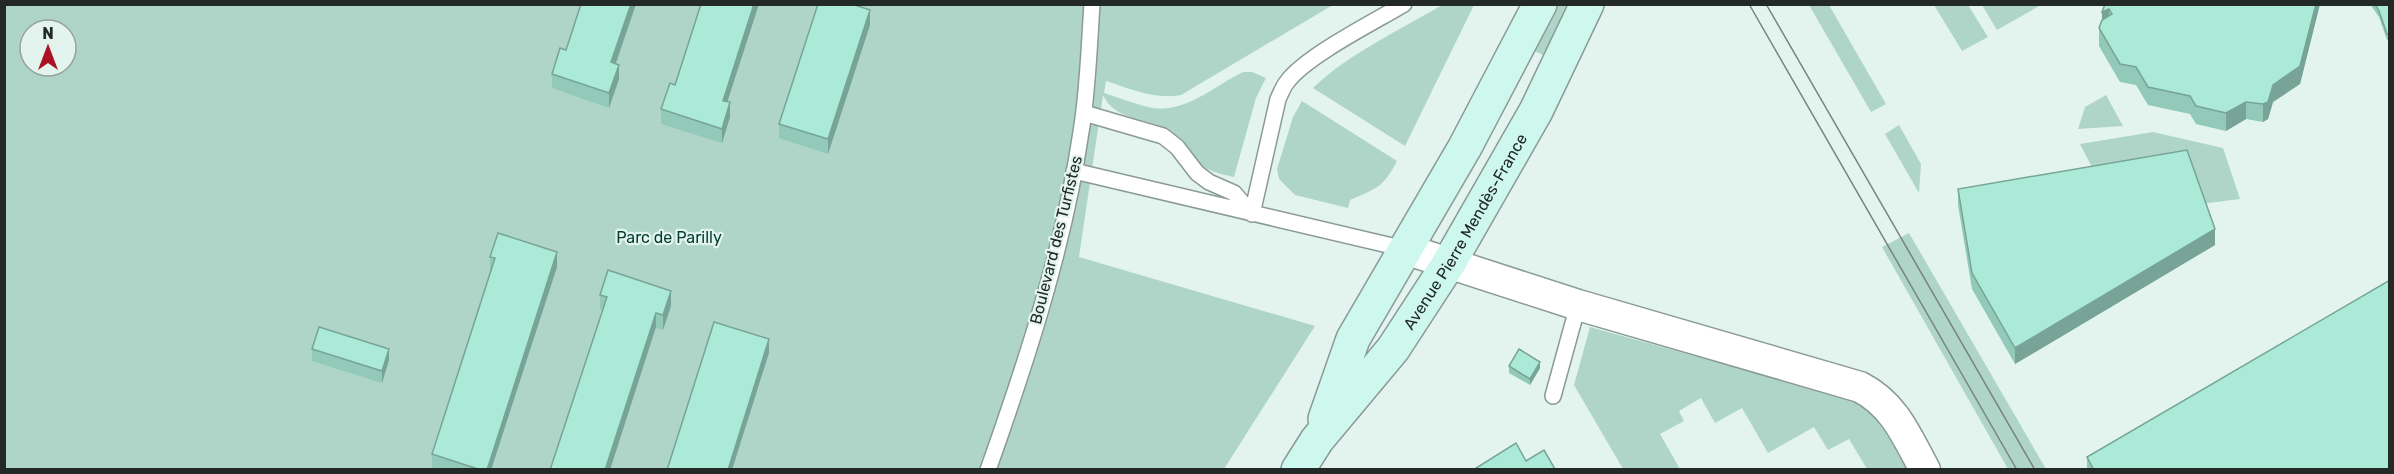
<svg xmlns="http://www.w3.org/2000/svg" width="2394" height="474" viewBox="0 0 2394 474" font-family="Rubik,sans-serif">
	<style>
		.green { fill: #afd5c9; fill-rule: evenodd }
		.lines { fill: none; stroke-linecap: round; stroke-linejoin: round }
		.service-casing { stroke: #8a9a94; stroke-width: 18 }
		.minor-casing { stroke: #8a9a94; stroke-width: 33 }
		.secondary-casing { stroke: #8a9a94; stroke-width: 36 }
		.service { stroke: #fff; stroke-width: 15 }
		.minor { stroke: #fff; stroke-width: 30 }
		.secondary { stroke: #cef7ed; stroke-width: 33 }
		.tram { stroke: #77837f; stroke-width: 1.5 }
		.wall { fill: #92c9b8 }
		.shaded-wall { fill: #77a496 }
		.building { fill: #aaead6; stroke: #77a496; stroke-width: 1.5 }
		.labels { text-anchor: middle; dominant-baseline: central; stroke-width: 4.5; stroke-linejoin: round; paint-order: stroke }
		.street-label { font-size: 16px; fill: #222927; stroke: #e3f4ee }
		.park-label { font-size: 16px; fill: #023c30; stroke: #e3f4ee }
	</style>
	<rect width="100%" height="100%" fill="#e3f4ee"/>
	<path class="green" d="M4,5H1333L1181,95C1155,100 1131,89 1106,81L1104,93C1120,98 1137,105 1153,108C1186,113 1216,85 1243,72H1252L1266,78L1256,98L1234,177C1220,174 1206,171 1195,160C1184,150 1181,137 1167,129C1145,117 1115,121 1103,95L1079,257L1315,326L1224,469H5ZM30,30H66V66H30Z
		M1442,5H1474L1405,146L1313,88C1348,54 1400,30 1442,5Z
		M1556,5H1568L1545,56L1533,50Z
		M1809,5H1829L1886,104L1871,112Z
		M1934,5H1968L1988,37L1962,51Z
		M1982,5H2041L1997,30Z
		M2106,95L2123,126L2078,129L2085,107Z
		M1302,101L1397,161C1383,188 1377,188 1350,200L1348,208L1295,195L1279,179L1277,169L1293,117Z
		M1899,125L1921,164L1919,193L1885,134Z
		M2153,132L2223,148L2240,199L2201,204L2099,181L2080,144Z
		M1909,233L2046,469H2008L1882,247Z
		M1590,327L1860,402L1879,416L1911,469H1867L1849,439L1828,450L1814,427L1768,453L1742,408L1715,423L1701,398L1679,411L1684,421L1660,434L1680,469H1623L1574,385Z"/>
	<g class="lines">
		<defs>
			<path id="service" d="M1084,113L1163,136L1177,147L1197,173L1209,182L1234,193L1252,214
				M1074,171L1405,249
				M1252,214L1278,99C1281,93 1283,87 1287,82C1306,56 1374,22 1404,4
				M1553,396L1578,305
				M988,470C1027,360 1064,247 1081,132C1088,90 1089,47 1092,4"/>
			<path id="minor" d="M1405,249L1578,305L1860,387C1895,405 1907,437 1925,470"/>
			<g id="secondary">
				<path d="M1325,419L1353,339L1465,147L1540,4"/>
				<path id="s1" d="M1298,470L1317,440L1393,349L1449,263L1536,111L1587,4"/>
			</g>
		</defs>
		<use href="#service" class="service-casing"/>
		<use href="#minor" class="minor-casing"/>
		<use href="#secondary" class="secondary-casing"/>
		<use href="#service" class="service"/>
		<use href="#minor" class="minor"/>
		<use href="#secondary" class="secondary"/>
		<path class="tram" d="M1749,4L2017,470
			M1766,4L2035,470"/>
	</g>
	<path class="wall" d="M636,4L616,64L619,79L609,108L552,88V74L566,50Z
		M701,4H759L727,102L730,117L722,143L661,124V109L675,85Z
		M2105,4H2320L2300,84L2273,102L2268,119L2263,122L2246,119L2226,131L2196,124L2190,114L2148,105L2136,85L2120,82L2099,46V28L2102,19Z
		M2370,4H2390V42L2387,40L2379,17Z
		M870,25L828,154L779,138V124Z
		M1958,189L2215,245L2015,364L1972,289L1958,205Z
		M490,257L557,267L491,470H436L432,468V454L490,272Z
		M600,295L671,306L663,330L600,309Z
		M312,349L389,360L382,383L312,361Z
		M1509,366L1540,368L1530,385L1509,373Z
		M2087,457L2390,470H2087Z"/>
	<path class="shaded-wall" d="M631,4H636L611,77V62Z
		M754,4H759L723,115V101Z
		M2316,4H2320L2300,84L2273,102L2268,119L2263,122V104Z
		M2109,9V27L2102,30V12Z
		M870,10V25L828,154V139Z
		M619,65V79L609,108V93Z
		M730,102V117L722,143V129Z
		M2246,102V119L2226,131V113Z
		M2215,229V245L2015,364V348Z
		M557,252V267L491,470H487Z
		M671,291V306L663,330V315Z
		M656,313V327L610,470H605Z
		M769,339V353L732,470H728Z
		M389,349V360L382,383V371Z
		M1540,362V368L1530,385V379Z"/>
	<path class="building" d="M581,4H631L611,62L619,65L609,93L552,74L560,48L566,50Z
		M701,4H754L723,101L730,102L722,129L661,109L670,83L675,85Z
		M818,4H852L870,10L828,139L779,124Z
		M2105,4H2316L2300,66L2273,85L2268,102L2263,104L2246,102L2226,113L2196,106L2190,96L2148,87L2136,67L2120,64L2099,28L2102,20L2112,14L2109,9L2102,12Z
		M2375,4H2390V35L2387,34L2379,11Z
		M2187,150L2215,229L2015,348L1972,273L1958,189Z
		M498,233L557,252L487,470H481L432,454L495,258L490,257Z
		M608,270L671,291L663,315L656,313L605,470H550L607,297L600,295Z
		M2390,280V470H2094L2087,457Z
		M714,322L769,339L728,470H667Z
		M319,327L389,349L382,371L312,349Z
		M1519,349L1540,362L1530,379L1509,366Z
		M1516,443L1526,461L1544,450L1555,469L1473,470Z"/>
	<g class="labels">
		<g class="street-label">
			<text stroke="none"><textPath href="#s1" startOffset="292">Avenue Pierre Mendès-France</textPath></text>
			<text transform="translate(1056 240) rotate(-76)">Boulevard des Turfistes</text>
		</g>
		<g class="park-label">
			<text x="669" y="237">Parc de Parilly</text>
		</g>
	</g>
	<rect width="2394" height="474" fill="none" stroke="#222927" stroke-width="12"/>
	<g transform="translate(48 48)"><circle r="28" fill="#e3f4ee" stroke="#96a39e" stroke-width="1.5"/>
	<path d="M0-4.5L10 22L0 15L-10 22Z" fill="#a81223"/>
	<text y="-9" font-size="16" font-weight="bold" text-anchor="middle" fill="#222927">N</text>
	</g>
</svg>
